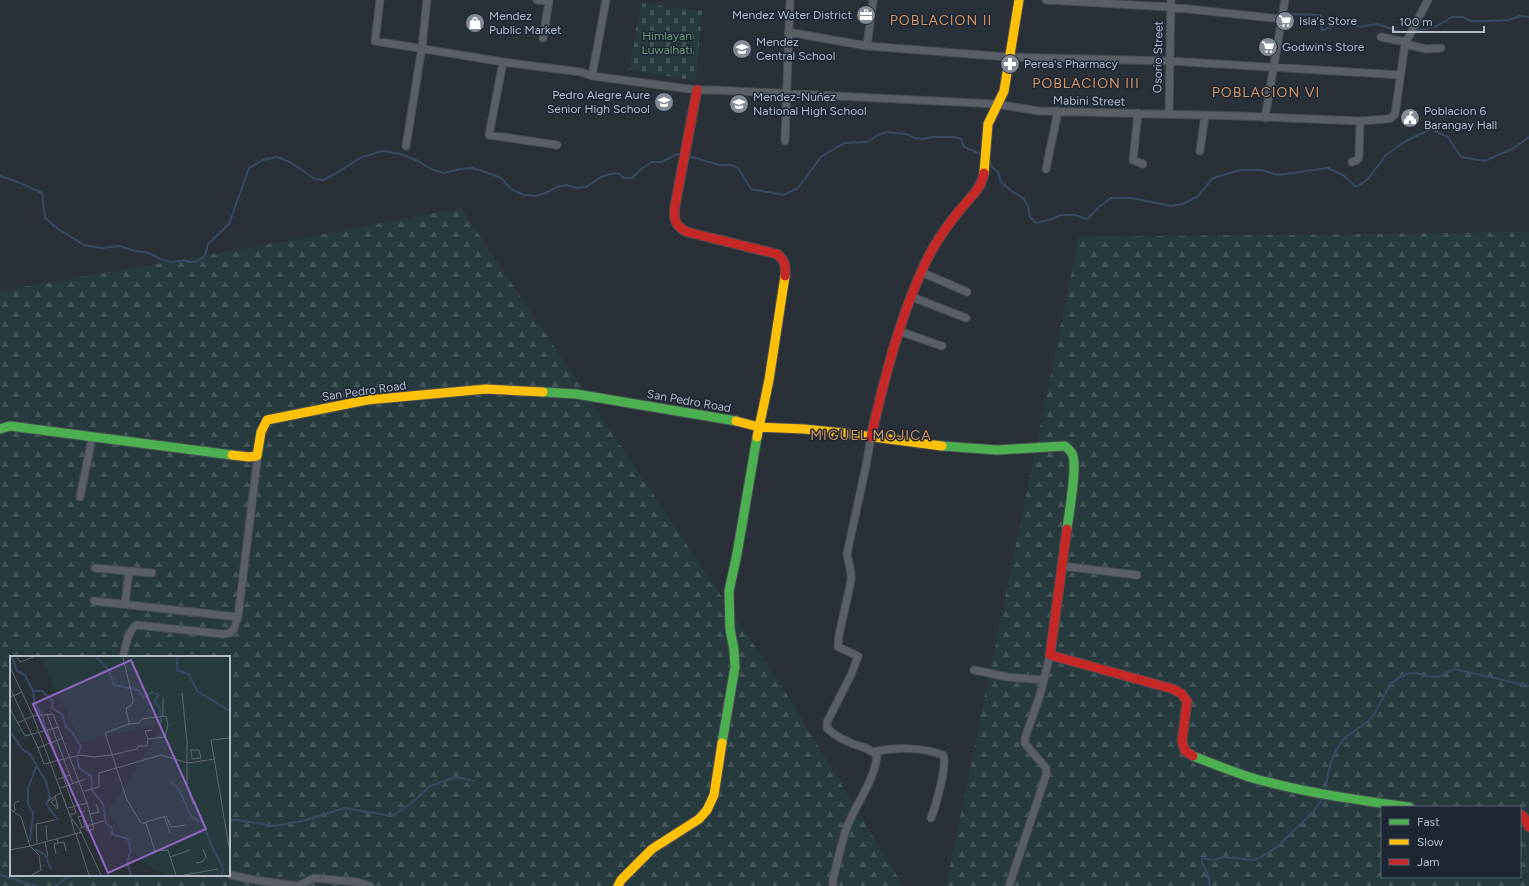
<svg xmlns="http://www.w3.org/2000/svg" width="1529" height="886" viewBox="0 0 1529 886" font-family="Figtree,sans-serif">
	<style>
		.forest { fill: url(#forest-firs); fill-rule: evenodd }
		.cemetery { fill: url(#cemetery-stones) }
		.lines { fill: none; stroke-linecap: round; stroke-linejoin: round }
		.stream { stroke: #384963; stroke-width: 2 }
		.street-casing { stroke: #484c53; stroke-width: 9 }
		.fast-casing { stroke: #484c53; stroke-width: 11 }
		.slow-casing { stroke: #484c53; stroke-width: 11 }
		.jam-casing { stroke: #484c53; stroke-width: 11 }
		.street { stroke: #5a5e66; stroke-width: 7 }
		.fast { stroke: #4caf50; stroke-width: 9 }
		.slow { stroke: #ffc107; stroke-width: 9 }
		.jam { stroke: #c62828; stroke-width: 9 }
		.labels { text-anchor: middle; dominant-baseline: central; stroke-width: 3; stroke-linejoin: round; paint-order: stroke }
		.poi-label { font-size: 12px; fill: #b4bcc9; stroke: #1d2633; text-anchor: start }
		.park-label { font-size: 12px; fill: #6b9a76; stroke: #1d2633 }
		.street-label { font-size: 12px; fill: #b4bcc9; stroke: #1d2633 }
		.quarter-label { font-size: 14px; letter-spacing: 1px; fill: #d59563; stroke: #1d2633 }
		.inset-river { fill: none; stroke: #384963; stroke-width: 2 }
		.inset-road { fill: none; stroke: #616872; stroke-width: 1 }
		.view { fill: #9266c3; fill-opacity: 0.15; stroke: #9266c3; stroke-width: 2 }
		.inset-edge { fill: none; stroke: #b4bcc9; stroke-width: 2 }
	</style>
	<defs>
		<pattern id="forest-firs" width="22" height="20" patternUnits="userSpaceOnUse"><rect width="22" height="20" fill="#273a3e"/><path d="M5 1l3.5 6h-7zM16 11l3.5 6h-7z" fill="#445559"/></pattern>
		<pattern id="cemetery-stones" width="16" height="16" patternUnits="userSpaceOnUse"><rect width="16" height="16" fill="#273a3e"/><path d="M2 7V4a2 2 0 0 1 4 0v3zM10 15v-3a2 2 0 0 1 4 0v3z" fill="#445559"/></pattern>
	</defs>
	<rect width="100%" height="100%" fill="#2a3038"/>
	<path class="forest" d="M461,208L783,688L903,886H0V291L287,241ZM11,657H229V875H11Z
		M1529,232V886H946L1079,237ZM1382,807H1520V877H1382Z"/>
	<path class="cemetery" d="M641,3L702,11L696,81L629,70Z"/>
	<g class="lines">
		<path class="stream" d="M1285,14L1321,15L1322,31L1337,23L1351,24L1360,27L1377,24L1400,32H1409
			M1413,31L1435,27L1452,17H1463L1471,21H1489L1508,20L1520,16L1529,17
			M689,156L719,165H731L738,168L751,189L784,195L798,188L821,157L837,147L845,143L867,142L878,135L887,132L906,134L915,138L923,139L932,137H955L961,139L964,147L983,155
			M990,162L992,167L998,172L1001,182L1013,192L1023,198L1028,206L1030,217L1036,223L1052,219L1061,215H1075L1087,219L1099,207L1111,198H1132L1171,206L1183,204L1198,196L1213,178L1240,170H1261L1278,175L1328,168L1343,175L1356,187L1368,179L1386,155L1404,142L1431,129L1448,137L1461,157L1485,161L1514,148L1529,137
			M0,176L18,182L42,193L45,218L57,228L84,245L101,248L119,246L135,251L149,253L160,259L172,262L185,260L189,262H196L205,256L208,244L229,224L249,168L263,160L277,157L290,162L315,179L323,180L333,175L362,157L383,151L401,154L418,161L433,170L444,173L460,169L472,168L482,171L501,178L511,189L524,195L535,196L546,193L557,187L567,185L576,188L586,187L601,177L610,174L618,173L624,178H632L642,168L652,162H662L677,154L683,155
			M1325,791C1328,773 1331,752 1345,738C1353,730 1365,726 1372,717C1382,704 1386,683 1402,676C1418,668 1423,678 1437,677C1442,676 1449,671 1454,669L1529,686
			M229,820H237L274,826L303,821L344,808L392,816L413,802L430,786L456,777L475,781
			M0,875L36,886
			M55,886L71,875
			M1210,886L1208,875L1202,863V858L1214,860L1223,857L1255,860L1266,854L1278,846L1313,812L1323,798"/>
		<defs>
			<path id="street" d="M380,0L375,41L510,63L581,72L592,76L606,0
				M537,0L549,1L543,38
				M1046,0L1170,7L1281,19
				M788,32L867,46L1008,57L1170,61L1400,75
				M1381,37L1406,42
				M1405,44L1426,49L1441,48
				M867,46L873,0
				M503,62L489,135L557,145
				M592,76L697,90H715L996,104L1039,111L1239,116L1360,121L1386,119L1391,118L1395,114L1405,44L1428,0
				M1138,113L1133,160L1143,164
				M1169,114L1171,0
				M1265,118L1285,0
				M785,141L790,0
				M406,146L422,47L427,0
				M1200,151L1205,115
				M1352,162L1357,160L1359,157L1360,121
				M1046,169L1058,111
				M921,272L967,292
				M912,297L966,318
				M899,331L942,346
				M80,497L92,438
				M1062,566L1137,575
				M95,568L152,573
				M94,601L238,617
				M125,604L129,571
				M123,657C126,646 127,633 136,625L223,634L230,633L234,629L238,617L257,462V456
				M974,670L1007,677L1044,680
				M873,752C895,747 922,747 943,755C948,764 935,808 931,818
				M231,875L254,880L298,886L314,878L357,882L370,886
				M833,886V880C837,863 841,844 847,827C856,803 874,782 877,756C870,747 859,747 849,742C841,739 833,734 827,728V722L851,675L858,656L838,647L839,635L851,581V573L847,554L866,466L871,437
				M1009,886L1046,775V768L1027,746L1025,743V738L1040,695L1050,655"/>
			<path id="fast" d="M543,392L576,394L736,421
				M0,429L10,426L232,455
				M942,446L997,450L1065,446C1068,449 1072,451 1073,456C1077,470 1069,512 1067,529
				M722,743L735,667L734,650L730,629L729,591L737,554L757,437
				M1193,756C1214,764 1235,773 1256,779C1306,793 1358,800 1409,807"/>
			<path id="slow" d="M984,173L988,124L1004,91L1019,0
				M736,421L759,427L804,429L843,433L942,446
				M757,437L769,380L785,276
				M232,455L249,457L257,456L261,432L267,420L367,400L486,389L543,392
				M618,886L621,880L652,849L699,819L707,810L714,795L722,743"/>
			<path id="jam" d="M697,90L675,206C673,219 675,226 687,232L777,254C785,261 786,265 785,276
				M871,437C882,389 894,340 912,294C918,279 924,264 932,250C940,236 950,222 960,210C970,197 981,190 984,173
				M1067,529L1050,655L1173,689L1182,694L1187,701L1182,741L1185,751L1193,756
				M1520,814L1524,817L1529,827"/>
		</defs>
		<use href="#street" class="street-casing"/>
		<use href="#fast" class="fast-casing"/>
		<use href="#slow" class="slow-casing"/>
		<use href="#jam" class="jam-casing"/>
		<use href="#street" class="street"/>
		<use href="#fast" class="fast"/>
		<use href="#slow" class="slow"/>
		<use href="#jam" class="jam"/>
	</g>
	<defs>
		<symbol id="office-disc" viewBox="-11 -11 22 22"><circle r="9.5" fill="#848b96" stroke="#1d2633"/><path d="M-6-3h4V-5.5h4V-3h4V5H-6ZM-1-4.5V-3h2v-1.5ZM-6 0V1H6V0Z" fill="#fff"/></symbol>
		<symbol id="supermarket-disc" viewBox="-11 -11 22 22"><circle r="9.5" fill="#848b96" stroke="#1d2633"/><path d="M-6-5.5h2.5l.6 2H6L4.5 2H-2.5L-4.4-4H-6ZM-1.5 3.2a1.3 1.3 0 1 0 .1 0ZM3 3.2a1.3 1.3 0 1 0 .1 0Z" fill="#fff"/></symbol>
		<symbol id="shop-disc" viewBox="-11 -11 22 22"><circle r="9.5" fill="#848b96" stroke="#1d2633"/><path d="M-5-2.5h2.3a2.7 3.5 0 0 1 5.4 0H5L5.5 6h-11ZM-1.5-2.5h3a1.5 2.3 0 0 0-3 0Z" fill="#fff"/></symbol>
		<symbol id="school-disc" viewBox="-11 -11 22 22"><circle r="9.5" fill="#848b96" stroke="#1d2633"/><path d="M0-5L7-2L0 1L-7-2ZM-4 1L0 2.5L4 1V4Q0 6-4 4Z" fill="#fff"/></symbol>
		<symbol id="pharmacy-disc" viewBox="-11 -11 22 22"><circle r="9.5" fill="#848b96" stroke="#1d2633"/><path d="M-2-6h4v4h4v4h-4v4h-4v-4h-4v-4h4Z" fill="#fff"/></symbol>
		<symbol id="civic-disc" viewBox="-11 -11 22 22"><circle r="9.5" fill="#848b96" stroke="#1d2633"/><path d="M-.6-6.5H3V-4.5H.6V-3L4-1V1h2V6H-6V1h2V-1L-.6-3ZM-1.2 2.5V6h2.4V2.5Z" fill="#fff"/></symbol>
	</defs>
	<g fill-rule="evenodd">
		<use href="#office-disc" x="855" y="4" width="22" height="22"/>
		<use href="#supermarket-disc" x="1274" y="10" width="22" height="22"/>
		<use href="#shop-disc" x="464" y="12" width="22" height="22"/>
		<use href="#supermarket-disc" x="1257" y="36" width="22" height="22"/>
		<use href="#school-disc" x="731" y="38" width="22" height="22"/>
		<use href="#pharmacy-disc" x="999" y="53" width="22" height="22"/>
		<use href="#school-disc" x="653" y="91" width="22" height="22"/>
		<use href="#school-disc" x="728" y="93" width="22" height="22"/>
		<use href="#civic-disc" x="1399" y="107" width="22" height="22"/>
	</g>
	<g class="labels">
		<g class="poi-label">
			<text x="852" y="15" text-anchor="end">Mendez Water District</text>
			<text x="489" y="16">Mendez<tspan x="489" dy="14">Public Market</tspan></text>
			<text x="1299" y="21">Isla's Store</text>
			<text x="756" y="42">Mendez<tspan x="756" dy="14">Central School</tspan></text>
			<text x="1282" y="47">Godwin's Store</text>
			<text x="1024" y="64">Perea's Pharmacy</text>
			<text x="650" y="95" text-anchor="end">Pedro Alegre Aure<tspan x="650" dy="14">Senior High School</tspan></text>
			<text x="753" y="97">Mendez-Nuñez<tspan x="753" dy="14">National High School</tspan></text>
			<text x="1424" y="111">Poblacion 6<tspan x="1424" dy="14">Barangay Hall</tspan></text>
		</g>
		<g class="park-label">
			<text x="667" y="36">Himlayan<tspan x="667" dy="14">Luwalhati</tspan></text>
		</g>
		<g class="street-label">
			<text transform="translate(1158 57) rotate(-89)">Osorio Street</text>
			<text transform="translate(1089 101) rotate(1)">Mabini Street</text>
			<text transform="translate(364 391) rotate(-8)">San Pedro Road</text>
			<text transform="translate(689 401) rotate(10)">San Pedro Road</text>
		</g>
		<g class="quarter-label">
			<text x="941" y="20">POBLACION II</text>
			<text x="1086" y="83">POBLACION III</text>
			<text x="1266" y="92">POBLACION VI</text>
			<text x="871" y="435">MIGUEL MOJICA</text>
		</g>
	</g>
	<g transform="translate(10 656)">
		<rect width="220" height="220" fill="#2a3038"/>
		<path d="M30,1H220V219H154L131,205L98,156L155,67L71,86Z" fill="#273a3e"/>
		<path d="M0,54L12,76L7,78L0,70Z" fill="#273a3e"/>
		<path class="inset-river" d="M2,1L7,15L15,19L23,35M86,1L98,13L104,29L128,34L134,42L142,36L148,39L145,46L150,53L151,68M167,1V14L179,18L187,35L220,55M36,74L32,60L24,45L23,35H32L43,45L42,52L52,58L56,71L62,76L71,91L68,98M0,75L12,93L20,98L36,126L40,141L36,148L48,164M67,101L69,112L81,120L82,134L93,148L96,167L102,172V178L118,183L121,195L117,206L121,219M161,126L169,133L181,160L193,167L202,191L212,209L213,214L211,219M20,185L23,157L18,148V132L26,111M25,193L35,199L41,213"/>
		<path class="inset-road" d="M7,1L10,6L24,1M113,1L123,44L122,49L116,52L119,68L95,77L117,144L131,167H136L145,195L158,194L166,219M0,11L23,60L60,160L70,174L91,219M0,32L28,92L35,89M172,37L177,85V129L183,148M0,41L12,36M153,42V60M0,53L15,80L49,71M37,58L63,128M7,67L23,60L43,58L77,147M37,74L66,157L60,159M220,82L201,84L220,197M138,83L135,75L142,74M35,89L53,82M28,92L34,108L70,99L83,101L101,99L127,93L128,90H137L138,83L155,81L158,69L156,60L132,63L129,67L119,68M180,94H189L191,103M181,94L182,103L190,102M48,123L60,119M51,132L75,123M74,135L89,131V117L151,99L178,107L205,103M46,142L41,146L44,150L48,149M38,145L52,136M45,152H48L45,139M58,152L77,147L84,173L77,175L76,170M0,153L11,161L20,190L72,176M5,155L4,147L9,145M80,158L89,156L86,148M154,160L160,177M61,163L65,178M136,166L156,160L161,171L176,169M36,169L37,184M75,170L71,156L75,155M72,171L68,161L72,160M70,172L94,165M66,178L79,219M35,185L38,201M27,187L26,168L45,164M48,187L54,186L56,195M0,194L20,190L29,199L31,214L22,219M46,198L44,188L48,187L47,183M160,201L180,194M186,207L192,206L196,201L193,193M174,219L208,213"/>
		<path class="view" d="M121,4L196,173L98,217L23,48Z"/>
		<rect width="220" height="220" class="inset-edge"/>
	</g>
	<rect x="1381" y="806" width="140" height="72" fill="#1d2633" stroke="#59626f"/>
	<rect x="1389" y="819" width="20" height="6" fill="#4caf50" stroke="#59626f"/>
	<text x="1417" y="826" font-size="12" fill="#b4bcc9">Fast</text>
	<rect x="1389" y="839" width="20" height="6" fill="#ffc107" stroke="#59626f"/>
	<text x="1417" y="846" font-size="12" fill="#b4bcc9">Slow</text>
	<rect x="1389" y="859" width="20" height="6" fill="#c62828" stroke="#59626f"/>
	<text x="1417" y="866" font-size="12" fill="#b4bcc9">Jam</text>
	<path d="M1393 26v6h91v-6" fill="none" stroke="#b4bcc9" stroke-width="2"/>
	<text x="1399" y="26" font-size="12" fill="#b4bcc9" stroke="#1d2633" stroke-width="3" paint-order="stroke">100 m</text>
</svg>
